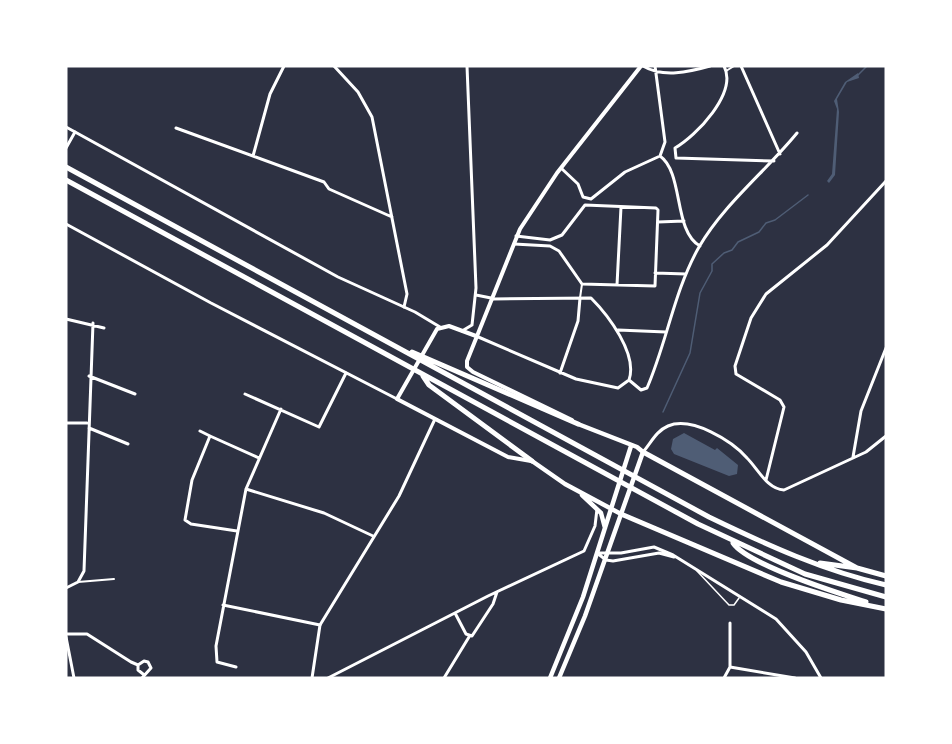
<svg xmlns="http://www.w3.org/2000/svg" width="952" height="744" viewBox="0 0 952 744" font-family="Spectral,serif">
	<style>
		.water { fill: #4f5d75 }
		.lines { fill: none; stroke-linecap: round; stroke-linejoin: round }
		.stream { stroke: #4f5d75; stroke-width: 1.5 }
		.service { stroke: #fff; stroke-width: 1.5 }
		.pedestrian { stroke: #fff; stroke-width: 2 }
		.minor { stroke: #fff; stroke-width: 3 }
		.tertiary { stroke: #fff; stroke-width: 3 }
		.secondary { stroke: #fff; stroke-width: 4 }
		.primary { stroke: #fff; stroke-width: 4.5 }
		.motorway { stroke: #fff; stroke-width: 5 }
	</style>
	<rect width="100%" height="100%" fill="#2d3142"/>
	<path class="water" d="M858,73L859,78L847,82L837,99L839,112L835,175L829,183L827,181L832,174L837,109L834,101L845,82Z
		M684,433L715,450L717,448L738,465L737,474L729,476L674,454L671,449L673,439Z"/>
	<g class="lines">
		<path class="stream" d="M858,75L867,66
			M663,412L690,353L700,293L712,271V264L724,253L732,250L738,242L759,232L766,223L775,220L808,195"/>
		<path class="service" d="M697,571L729,605H734L739,598"/>
		<path class="pedestrian" d="M726,71L734,66
			M580,298L582,284
			M78,582L114,579"/>
		<path class="minor" d="M334,66L358,92L372,117L407,294L404,307
			M643,66C663,78 689,72 710,66
			M655,66L665,142L660,156
			M724,66C738,93 696,136 675,148L676,158L774,161
			M741,66L780,154
			M176,128L324,182L329,189L392,217
			M66,148L75,132
			M253,156L270,94L284,66
			M561,168L578,184L583,197L591,199L625,172L660,156C684,173 673,231 700,246
			M658,222L684,221
			M514,244L550,246L559,251L582,284L655,286L658,210L656,208L585,205L562,235L550,240L516,236
			M655,273L686,274
			M617,285L621,207
			M493,299L591,298C608,315 638,354 629,380
			M66,319L104,328
			M618,330L666,332
			M476,336L576,379L618,388L629,380
			M560,373L578,321L580,298
			M89,376L135,394
			M629,380L641,390L647,388C667,342 674,291 699,247C724,204 766,171 797,133
			M245,394L319,427L346,373
			M66,423H87
			M89,428L128,444
			M200,431L210,436
			M643,452C651,443 656,431 668,426C692,416 732,441 747,458C758,469 767,489 784,490L866,452L886,436
			M853,457L861,411L886,348
			M766,480L784,407L780,400L736,374L735,366L751,318L766,294L827,245L886,181
			M246,489L324,513L373,536
			M237,531L191,524L185,520L192,480L210,436L259,458
			M597,553H621L654,547L673,555L776,619L806,652L821,678
			M597,553L606,560L613,561L659,553L674,557
			M66,588L78,582L84,571L93,323
			M223,605L320,625
			M455,613L466,634L472,636L493,604L497,592
			M66,634H87L131,662L138,665L144,661L148,662L151,668L142,678
			M66,637L74,678
			M138,665V670L143,674
			M236,667L217,662L216,646L246,489L281,409
			M730,667L795,678
			M328,678L488,596L584,551L595,526L597,509
			M444,678L469,637
			M724,678L730,667V623"/>
		<path class="tertiary" d="M66,127L338,277L415,312L440,327
			M66,224L211,303L397,399
			M476,295L491,298
			M462,331L472,325L476,288L467,66
			M312,678L320,625L399,496L435,419"/>
		<path class="secondary" d="M476,336L449,326L437,329L397,399L508,457L531,461
			M572,420L473,372L467,367V361L520,229L557,173L641,66"/>
		<path class="primary" d="M532,461L565,484L621,514
			M582,495L601,513L605,528
			M550,678L583,597L631,446
			M559,678L585,616L643,452L637,447L578,424"/>
		<path class="motorway" d="M66,167L709,517C767,545 824,571 886,585
			M66,180L698,524L805,574L886,597
			M412,352L578,424
			M423,376L429,385L532,461
			M643,452L857,568
			M621,514L781,582L841,600L886,609
			M733,543C748,565 838,593 866,602
			M820,563L857,568L886,576"/>
	</g>
	<rect width="952" height="744" fill="none" stroke="#ffffff" stroke-width="135"/>
</svg>
